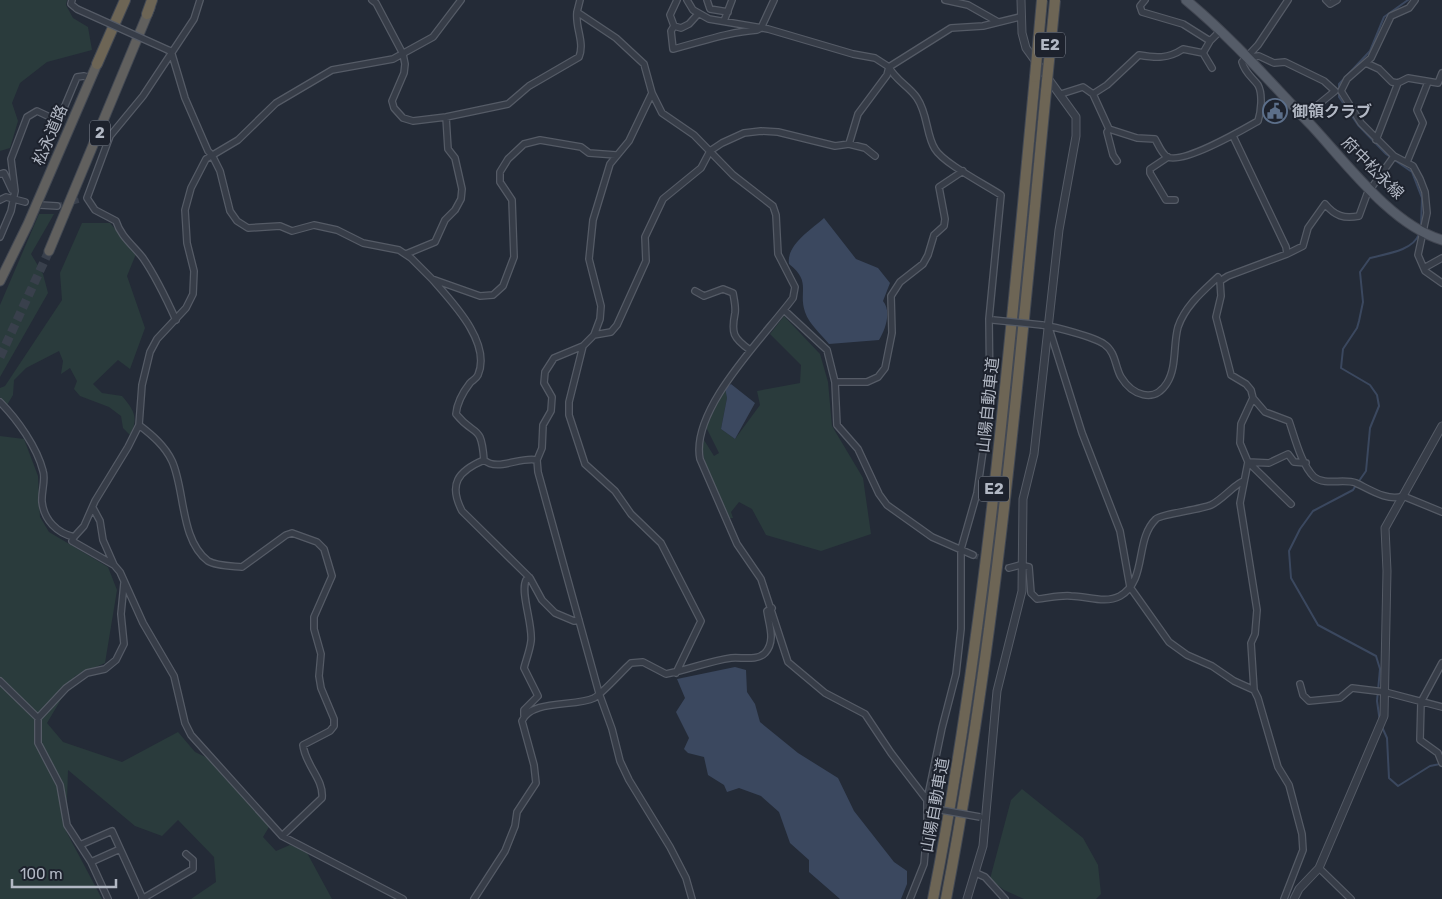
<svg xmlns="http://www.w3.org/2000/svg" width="1442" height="899" viewBox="0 0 1442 899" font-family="Rubik,'Noto Sans JP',sans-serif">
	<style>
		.green { fill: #2a3b3c }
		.water { fill: #3b485f }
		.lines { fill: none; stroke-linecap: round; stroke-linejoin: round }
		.stream { stroke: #3b485f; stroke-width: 2 }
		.minor-tunnel { stroke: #39404c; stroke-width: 5.5; stroke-dasharray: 5.5 3; stroke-linecap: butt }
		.trunk-tunnel { stroke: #39404c; stroke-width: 9; stroke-dasharray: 9 4.5; stroke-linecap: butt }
		.minor-casing { stroke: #555b66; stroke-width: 8 }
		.tertiary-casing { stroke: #555b66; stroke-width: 9 }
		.primary-casing { stroke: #414651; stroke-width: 11 }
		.trunk-casing { stroke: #424853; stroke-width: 11 }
		.motorway-casing { stroke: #424853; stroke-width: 12 }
		.minor { stroke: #373d48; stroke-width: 5.5 }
		.tertiary { stroke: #373d48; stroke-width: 7 }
		.primary { stroke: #555c68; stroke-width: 9 }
		.trunk { stroke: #61605e; stroke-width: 9 }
		.motorway { stroke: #6d6555; stroke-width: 10 }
		.minor-bridge-casing { stroke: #555b66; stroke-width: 8; stroke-linecap: butt }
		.motorway-bridge-casing { stroke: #424853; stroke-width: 12; stroke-linecap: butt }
		.minor-bridge { stroke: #373d48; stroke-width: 5.5 }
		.motorway-bridge { stroke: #6d6555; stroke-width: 10 }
		.labels { text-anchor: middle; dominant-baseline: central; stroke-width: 4; stroke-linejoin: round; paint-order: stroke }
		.shield { fill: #1d222d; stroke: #858b97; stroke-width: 1 }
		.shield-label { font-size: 15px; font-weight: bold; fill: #b2b8c4 }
		.poi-label { font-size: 16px; font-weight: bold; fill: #b2b8c4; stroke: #1d222d; text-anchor: start }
		.street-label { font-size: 16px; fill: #b2b8c4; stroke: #1d222d }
	</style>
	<rect width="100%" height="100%" fill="#242b37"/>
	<path class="green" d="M0,0H67L66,5L73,18L88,27L92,50L47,62L20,83L12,103L18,121L10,148L0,151Z
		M39,214H54L31,254L43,274L48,293L0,377V305Z
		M82,223H110L136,254L127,276L145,328L130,369L118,360L93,384L102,393L122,396C134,410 139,418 130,435L123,428L121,416L109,407L80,396L74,389L77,381L70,368L61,374L63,361L59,351L26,368L14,380L13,395L7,405L0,397V388L5,386L62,300L60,273Z
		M784,316L820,354L828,382L832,426L863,478L871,534L821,551L766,535L752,509L739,502L731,512L733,518H730C722,500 697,459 704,440L714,456L719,453L706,427L725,388L727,398L721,429L735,439L760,405L757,391L800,383L801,365L770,334Z
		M0,436L24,439L38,476L40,517L49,532L108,567L117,590L105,663L75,676L47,723L63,742L122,762L178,732L195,752L216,762L246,795L269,827L263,837L276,851L290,845L306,851L332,899H191L216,882L214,857L178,820L162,836L135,826L68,770L66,831L102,899H0Z
		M1022,789L1083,838L1098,865L1101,894L1096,899H1024L1004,890L990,879L1011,800Z"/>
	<path class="water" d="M824,218L856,259L878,268L890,283L883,301C892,312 885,330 879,340L829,344C821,334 809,324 805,312C798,291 812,282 789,264C786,245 811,230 824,218Z
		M731,384L755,403L735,439L721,429L727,398L725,388Z
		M735,667L746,670L747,692L755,704L760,722L798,753L838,778L854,811L894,862L907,871V884L901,899H840L809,872V860L790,843L779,812L761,796L739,788L727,792L724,785L708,775L704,757L688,753L684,749L689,738L676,712L685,698L677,679Z"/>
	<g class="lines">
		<path class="stream" d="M1408,0L1384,17L1370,51L1339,84V97L1358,125L1386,154L1412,172L1422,198L1421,227
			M1359,481L1366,471L1370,428L1379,406L1377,395L1370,385L1341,368L1343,349L1357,328L1359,321L1363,302L1360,272L1370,258C1385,254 1413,251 1419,234
			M1356,485L1353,490L1313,511L1300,529L1289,551L1291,578L1318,625L1376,656L1380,669L1377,701L1380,722
			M1382,727L1387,738L1389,778L1398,786L1430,766L1440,764"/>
		<path class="minor-tunnel" d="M57,206L79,200
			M973,555L1009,568"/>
		<path class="trunk-tunnel" d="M0,357L49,251"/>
		<defs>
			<path id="minor" d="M72,0L71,4L77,9
				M372,0L376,3L403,54L405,64L404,73L392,101L394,108L403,118L413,121L446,117L508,104L529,86L579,57C585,42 575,28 577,12
				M580,0L577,12L616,38L644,64L652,93L662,113L694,135L733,175L773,206L776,215L778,254L795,287L793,298C765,336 690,409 700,459L737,544L761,579L788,662L825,693L865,714L891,753L927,800
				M677,0L670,15L674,26L681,28L689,24L698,14
				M687,0L693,10L709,19L768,29L853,54L875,58L889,67L951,28L983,26L1020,17
				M707,0L710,9L728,12
				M945,0L968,5L998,22
				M1145,0L1140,6L1142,12L1183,24L1210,41L1220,31
				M1326,0L1330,4L1337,0
				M1415,0L1409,8L1391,16L1371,58L1347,79L1341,91L1361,123L1394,156L1413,166L1420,179L1425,192L1427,213L1418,255L1425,271L1442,283
				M724,21L732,0
				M674,26L671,31L673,49C701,42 728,32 757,30L761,28L774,0
				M168,50L171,51L185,98L208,151L212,155L220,171L230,211L237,221L248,228L280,226L292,231L314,225L337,230L363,243L399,250L411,258L432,279L480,296L493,295L503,286L514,257L512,200L500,182V172L508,159L524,144L540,140L581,147L589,153L616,155
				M1203,53L1212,68
				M1248,57L1259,56L1274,63L1285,62L1324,81L1335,91L1303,117
				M1366,63L1379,69L1392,82L1398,83L1408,78L1438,83L1442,73
				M889,67C895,80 909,86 917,98C928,114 926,135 935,149C943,163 986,185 1001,195L989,319L990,402L977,493L961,549V629L956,674L942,728L927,800V829L924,864L910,899
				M652,93L629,141L610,164L593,220L589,259L601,306L600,319L594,335L583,346L554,358L545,372L544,383L552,397L551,411L543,425L542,448L537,460L538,472L599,693L612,729L620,761L629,780L670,847L686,878L692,899
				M1061,94L1083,87L1093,94L1109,129L1137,138L1155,139C1158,144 1161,152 1166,156C1179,167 1244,129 1258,121C1261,112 1263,94 1258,85C1252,77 1245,73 1242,62L1258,45L1288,0
				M1093,94L1107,85L1139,55C1156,58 1168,59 1183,49L1203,53L1210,41
				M1109,129L1107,132L1113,155L1117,161
				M1233,136L1286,247L1287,254L1228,276L1220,281L1221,296L1216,317L1231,375L1246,384L1251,390L1253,398L1241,424L1240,443L1248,462L1240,503L1257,610L1255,634L1251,643L1254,690
				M1376,140L1398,83
				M875,156L865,148L849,144L858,114L887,75L889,67
				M1168,157L1150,169V173L1166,200H1175
				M1407,162L1423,123L1417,110L1428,82
				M0,174L4,173L12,190
				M0,200L6,197L25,202
				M40,205L57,206
				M0,237L11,211L15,191L11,159L27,117L37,111L52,118L61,115L77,77L84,76L91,78
				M406,254L435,242L445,220L455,210L461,199L462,189L455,158L448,149L446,117
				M1287,254L1303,246L1308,228L1325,204C1335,216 1344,219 1359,216L1367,194L1394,156
				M1424,268L1442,258
				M432,279C451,301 492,342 478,375C476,379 473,380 470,383C463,392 457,403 456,414C475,438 481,422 484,460
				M695,291L704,296L723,289L733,293C734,299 736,307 735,313C731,333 733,338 750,350
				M784,310L827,350L835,382L837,425L858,449L879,494L887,505L932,537L973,555
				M176,320C166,298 156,277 143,258C133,245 121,237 116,221L95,210L87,198L110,136L143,96L194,19L200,0
				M1042,325C1056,327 1094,337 1104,344C1116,352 1115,367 1121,377C1132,395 1154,404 1167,383C1177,367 1173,345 1178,327C1185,306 1203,291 1218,277L1220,281
				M1049,328L1082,433L1120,531L1130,587L1169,642L1187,655L1212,666L1234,681L1254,690L1258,698L1278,767L1289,785L1302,834L1303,850L1284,899
				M594,335L611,332L617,325L646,261L645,237L663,199L701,168L710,151L722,143L744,133L761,131L778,132L835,146L849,144
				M583,346L569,402V415L585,464L615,491L631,514L661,543L701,621L676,673
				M835,382H867L878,377L885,368L892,333L891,296L900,282L923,264L928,255L934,235L944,226L945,219L939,187L963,171
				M1253,398L1265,412L1289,421C1295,438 1301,464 1314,477C1325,486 1344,478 1356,483C1369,489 1388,502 1403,496L1442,512
				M0,402C17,419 37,447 43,471C46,480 41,492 42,502C44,520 57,533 74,537L84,526L95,501L128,447L139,425L142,385L150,352L157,339L186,308L193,294L194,271L187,243L185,210L191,188L206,159L238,140L276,103L332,70L393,59L433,37L461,0
				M139,425C152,435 165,446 172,461C185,489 180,540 208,561C216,566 233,566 242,567L286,535L292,533L317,542L324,549L332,576L314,617V629L321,654L319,676L321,688L334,719V726L330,731L303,745C305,765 324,779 322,798L282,836
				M537,460C520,456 498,472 484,460C458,471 448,484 462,511L530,578L542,600L555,613L574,621L579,620
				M1291,504L1248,462L1269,463L1288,454L1294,462L1306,463
				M93,508L100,521L103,540L114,565
				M74,537L72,541L114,565L120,572L143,623L174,676L185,723L191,735L282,836L403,899
				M1009,568L1020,565L1029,567L1031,593L1037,599C1048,598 1060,595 1071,596C1087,596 1105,604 1120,596C1148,580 1134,540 1156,519C1161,514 1199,510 1211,505C1222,500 1237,482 1244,481
				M1442,663L1421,702L1420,740L1438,753L1442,763
				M0,681L38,718V743L60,785L67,825L91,862L108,899
				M1300,684L1303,695L1309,701L1340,698L1352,688L1385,692L1442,707
				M524,715V710L538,696L524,668C526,660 530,650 531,641C533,625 520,592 526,580L530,578
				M38,718L66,688L87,673L105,669L116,660L124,644L121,614L124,583
				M80,845L112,831L143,899
				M91,862L120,849
				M1319,868L1351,899
				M976,873L985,877L1005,899
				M142,899L193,869V860L186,854
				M474,899L505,851L515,826L517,812L536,783L534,765L522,721C531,699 576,707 594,698C603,693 622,671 631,663L643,662L666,674C688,670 709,661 731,658C742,657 757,661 765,653C776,641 769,625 767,611L772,608"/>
			<path id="tertiary" d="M967,899L983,846L997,691L1022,591L1023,499L1034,454L1059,230L1076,136V117L1026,48L1022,33L1021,0
				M1294,899L1299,889L1319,868L1384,716L1387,571L1385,528L1442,426"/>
			<path id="primary" d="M1186,0C1232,38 1271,83 1312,126C1347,164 1392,225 1442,240"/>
			<path id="trunk" d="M49,251L150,8
				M0,281L28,224L100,57"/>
			<path id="motorway" d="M147,14L152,0
				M97,64L125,0
				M933,899C986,628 1009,352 1035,77
				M946,899C997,632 1020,361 1046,91"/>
		</defs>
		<use href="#minor" class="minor-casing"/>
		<use href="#tertiary" class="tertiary-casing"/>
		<use href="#primary" class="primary-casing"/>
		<use href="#trunk" class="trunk-casing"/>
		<use href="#motorway" class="motorway-casing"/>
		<use href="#minor" class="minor"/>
		<use href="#tertiary" class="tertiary"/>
		<use href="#primary" class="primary"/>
		<use href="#trunk" class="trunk"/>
		<use href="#motorway" class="motorway"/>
		<defs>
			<path id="minor-bridge" d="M77,9L168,50
				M993,320L1042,325
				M930,808L980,817"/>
			<path id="motorway-bridge" d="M1035,77L1042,0
				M1046,91L1055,0"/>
		</defs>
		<use href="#minor-bridge" class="minor-bridge-casing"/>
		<use href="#motorway-bridge" class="motorway-bridge-casing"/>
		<use href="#minor-bridge" class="minor-bridge"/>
		<use href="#motorway-bridge" class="motorway-bridge"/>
	</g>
	<defs>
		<symbol id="civic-ring" viewBox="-11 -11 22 22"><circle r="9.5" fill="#1d222d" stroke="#5c6f8a" stroke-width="1.5"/><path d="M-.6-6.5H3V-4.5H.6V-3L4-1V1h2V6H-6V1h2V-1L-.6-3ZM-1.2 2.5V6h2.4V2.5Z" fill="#5c6f8a"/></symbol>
	</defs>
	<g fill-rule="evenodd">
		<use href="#civic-ring" x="1261" y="97" width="28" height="28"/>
	</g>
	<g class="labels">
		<g class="shield">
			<rect x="1035" y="32.5" width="30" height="25" rx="4"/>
			<rect x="90" y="120.5" width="20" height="25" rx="4"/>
			<rect x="979" y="476.5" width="30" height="25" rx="4"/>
		</g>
		<g class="shield-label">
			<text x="1050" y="45">E2</text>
			<text x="100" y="133">2</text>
			<text x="994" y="489">E2</text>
		</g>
		<g class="poi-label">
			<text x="1292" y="111">御領クラブ</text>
		</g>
		<g class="street-label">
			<text transform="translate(50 135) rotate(-67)">松永道路</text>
			<text transform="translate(1373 168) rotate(45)">府中松永線</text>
			<text transform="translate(988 405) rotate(-84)">山陽自動車道</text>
			<text transform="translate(935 805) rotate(-80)">山陽自動車道</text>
		</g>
	</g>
	<path d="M12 879v8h104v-8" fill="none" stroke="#b2b8c4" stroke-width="2.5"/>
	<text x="20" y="879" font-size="15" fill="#b2b8c4" stroke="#1d222d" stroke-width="4" paint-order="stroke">100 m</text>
</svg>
